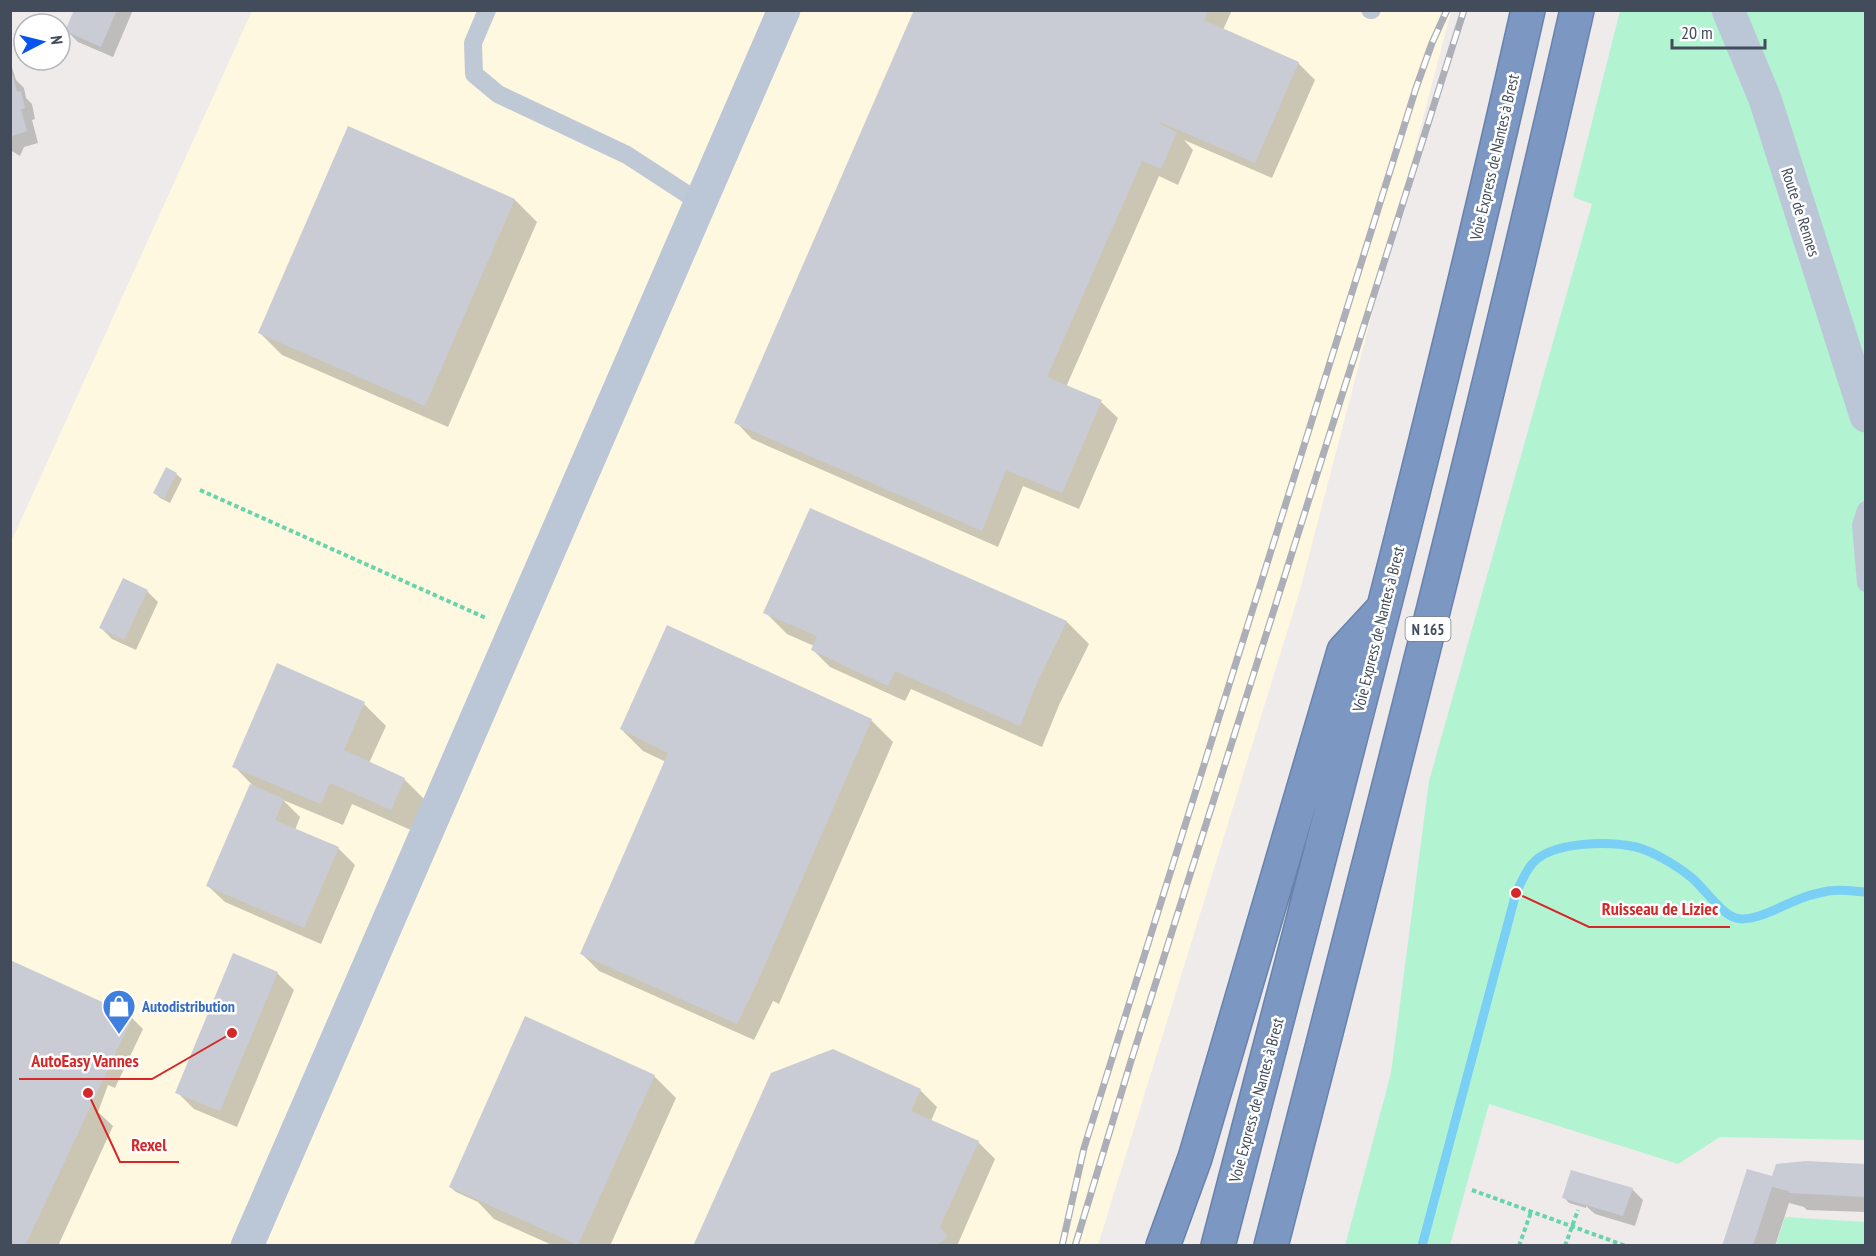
<svg xmlns="http://www.w3.org/2000/svg" width="1876" height="1256" viewBox="0 0 1876 1256" font-family="'PT Sans Narrow',sans-serif">
	<style>
		.commercial { fill: #fef8e0 }
		.green { fill: #b2f3d2 }
		.shadow { fill: #0003 }
		.lines { fill: none; stroke-linecap: round; stroke-linejoin: round }
		.stream { stroke: #7acff5; stroke-width: 9 }
		.building { fill: #c9ccd4 }
		.highway-casing { stroke: #6882ad; stroke-width: 36 }
		.path { stroke: #67d4a9; stroke-width: 4; stroke-dasharray: 4.5 3; stroke-linecap: butt }
		.lane { stroke: #bfc9d5; stroke-width: 18 }
		.secondary { stroke: #bbc6d7; stroke-width: 33 }
		.highway { stroke: #7c97c1; stroke-width: 33 }
		.rail-casing { stroke: #acafb7; stroke-width: 7 }
		.rail { stroke: #fff; stroke-width: 4.5; stroke-dasharray: 14; stroke-linecap: butt }
		.labels { text-anchor: middle; dominant-baseline: central; stroke-width: 5; stroke-linejoin: round; paint-order: stroke }
		.shield { fill: #fff; stroke: #7b828c; stroke-width: 1.5 }
		.shield-label { font-size: 15px; font-weight: bold; fill: #424c5a }
		.street-label { font-size: 16px; fill: #424c5a; stroke: #fff }
		.shop-label { font-size: 16px; font-weight: bold; fill: #366cbe; stroke: #fff; text-anchor: start }
		.leader { fill: none; stroke: #d62828; stroke-width: 2 }
		.callout-dot { fill: #d62828; stroke: #fff; stroke-width: 2 }
		.callout-label { font-size: 18px; text-anchor: middle; font-weight: bold; fill: #d62828; stroke: #fff; stroke-width: 5; stroke-linejoin: round; paint-order: stroke }
	</style>
	<rect width="100%" height="100%" fill="#efebeb"/>
	<path class="commercial" d="M252,11H1451L1300,590L1098,1245L11,1246V542Z"/>
	<path class="green" d="M1620,11H1865V1140L1720,1137L1678,1164L1489,1104L1450,1245L1345,1246L1391,1073L1429,781L1592,204L1573,197Z
		M1785,1217L1865,1222V1245H1776Z"/>
	<path class="shadow" d="M76,10H133L113,57L78,42L67,31Z
		M916,10H1232L1223,30L1298,63L1315,80L1272,178L1184,140L1193,150L1178,185L1159,176L1066,387L1101,402L1118,418L1079,509L1023,486L998,547L752,439L736,422Z
		M10,61L16,80L24,88L26,98L32,104L35,119L32,120L38,143L24,147L20,156L10,150Z
		M349,128L515,200L537,222L448,427L282,355L260,333Z
		M176,474L182,479L170,503L160,498L155,493Z
		M810,510L1067,622L1089,644L1059,705L1042,747L911,689L905,701L830,667L813,650L814,646L787,634L765,612Z
		M147,591L158,602L136,650L112,639L101,628Z
		M364,704L386,726L369,763L404,779L426,801L413,831L352,804L343,825L283,800L300,817L295,830L338,848L355,865L321,944L225,902L208,886L256,789L234,766Z
		M871,720L893,742L779,1004L773,1001L754,1040L599,971L582,954L666,762L643,751L621,729Z
		M277,973L294,990L237,1127L194,1109L177,1092Z
		M132,1018L143,1029L115,1088L108,1085L98,1112L113,1126L58,1246H10Z
		M654,1076L676,1098L610,1246H554L494,1219L478,1202L456,1192L450,1187Z
		M920,1090L937,1107L931,1121L978,1142L995,1159L957,1246H695Z
		M1866,1166V1212L1807,1210L1804,1207L1789,1203L1775,1246H1724L1774,1178Z
		M1632,1189L1643,1200L1635,1226L1595,1214L1586,1206V1208L1569,1203L1564,1197Z"/>
	<g class="lines">
		<path class="stream" d="M1422,1246L1516,893C1521,883 1525,872 1532,864C1551,841 1609,841 1636,847C1653,851 1679,867 1692,878C1705,889 1721,914 1736,918C1753,923 1781,906 1797,900C1806,896 1818,893 1828,891C1839,889 1853,891 1864,892"/>
	</g>
	<path class="building" d="M74,10H117L101,47L65,31Z
		M914,10H1208L1204,20L1299,62L1255,163L1160,122L1159,124L1177,132L1161,169L1142,161L1047,377L1102,400L1062,493L1006,470L982,531L734,423Z
		M10,76H13L17,92L21,91L25,108L21,109L27,131L13,136L10,141Z
		M348,126L515,199L425,406L258,333Z
		M166,467L177,473L164,499L153,493Z
		M810,508L1067,621L1037,683L1020,726L895,671L888,686L811,650L817,636L763,613Z
		M123,578L148,590L124,640L99,628Z
		M667,625L872,719L757,983L737,1024L580,954L668,753L620,729Z
		M277,663L365,702L344,750L405,778L391,810L330,783L321,804L232,767Z
		M250,784L284,799L275,820L339,847L304,928L206,886Z
		M233,953L278,972L220,1111L175,1093Z
		M10,960L133,1016L25,1246H10Z
		M525,1016L655,1075L578,1245L449,1187Z
		M833,1049L921,1089L911,1111L979,1141L940,1227L948,1237L935,1246H693L771,1073Z
		M1806,1161L1866,1164V1197L1789,1193L1788,1191L1772,1187L1753,1246H1722L1747,1169L1772,1176L1776,1164Z
		M1571,1170L1633,1188L1623,1216L1562,1198Z"/>
	<g class="lines">
		<defs>
			<path id="highway" d="M1163,1246L1195,1158L1344,651L1381,611
				M1218,1246C1325,835 1435,425 1528,10
				M1271,1246C1377,835 1483,424 1577,10"/>
		</defs>
		<use href="#highway" class="highway-casing"/>
		<path class="path" d="M200,490L486,618
			M1472,1190L1626,1246
			M1456,1245L1457,1246
			M1519,1246L1531,1212
			M1565,1246L1578,1210"/>
		<path class="lane" d="M487,10L473,43L474,74L498,94L627,155L699,202
			M1370,10H1372
			M1866,510L1861,525L1866,583"/>
		<path class="secondary" d="M1728,10L1765,99L1866,416
			M247,1246L784,10"/>
		<use href="#highway" class="highway"/>
		<defs>
			<path id="rail" d="M1062,1246L1084,1148L1416,88L1432,43L1447,10
				M1075,1246L1131,1061L1464,10"/>
		</defs>
		<use href="#rail" class="rail-casing"/>
		<use href="#rail" class="rail"/>
	</g>
	<defs>
		<symbol id="shop-pin" viewBox="-11 -11 22 30"><path d="M0 17L-7.5 6A9.5 9.5 0 1 1 7.5 6Z" fill="#3f7fe0" stroke="#fff"/><path d="M-5-2.5h2.3a2.7 3.5 0 0 1 5.4 0H5L5.5 6h-11ZM-1.5-2.5h3a1.5 2.3 0 0 0-3 0Z" fill="#fff"/></symbol>
	</defs>
	<g fill-rule="evenodd">
		<use href="#shop-pin" x="100" y="987" width="38" height="52"/>
	</g>
	<g class="labels">
		<rect class="shield" x="1405.5" y="617" width="45" height="24" rx="4.5"/>
		<g class="shield-label">
			<text x="1428" y="629">N 165</text>
		</g>
		<g class="street-label">
			<text transform="translate(1494 157) rotate(-77)">Voie Express de Nantes à Brest</text>
			<text transform="translate(1801 212) rotate(72)">Route de Rennes</text>
			<text transform="translate(1378 629) rotate(-76)">Voie Express de Nantes à Brest</text>
			<text transform="translate(1256 1100) rotate(-75)">Voie Express de Nantes à Brest</text>
		</g>
		<g class="shop-label">
			<text x="142" y="1006">Autodistribution</text>
		</g>
	</g>
	<path class="leader" d="M1516 893L1589 927H1730M232 1033L152 1079H19M88 1093L120 1162H179"/>
	<g class="callout-dot">
		<circle cx="1516" cy="893" r="6"/>
		<circle cx="232" cy="1033" r="6"/>
		<circle cx="88" cy="1093" r="6"/>
	</g>
	<g class="callout-label">
		<text x="1660" y="915">Ruisseau de Liziec</text>
		<text x="85" y="1067">AutoEasy Vannes</text>
		<text x="149" y="1151">Rexel</text>
	</g>
	<rect width="1876" height="1256" fill="none" stroke="#424c5a" stroke-width="24"/>
	<g transform="translate(42 42) rotate(83)"><circle r="28" fill="#ffffff" stroke="#b3b7bd" stroke-width="1.5"/>
	<path d="M0-4.5L10 22L0 15L-10 22Z" fill="#0554ef"/>
	<text y="-9" font-size="16" font-weight="bold" text-anchor="middle" fill="#424c5a">N</text>
	</g>
	<path d="M1672 39v9h93v-9" fill="none" stroke="#424c5a" stroke-width="3"/>
	<text x="1681" y="39" font-size="18" fill="#424c5a" stroke="#ffffff" stroke-width="4.5" paint-order="stroke">20 m</text>
</svg>
